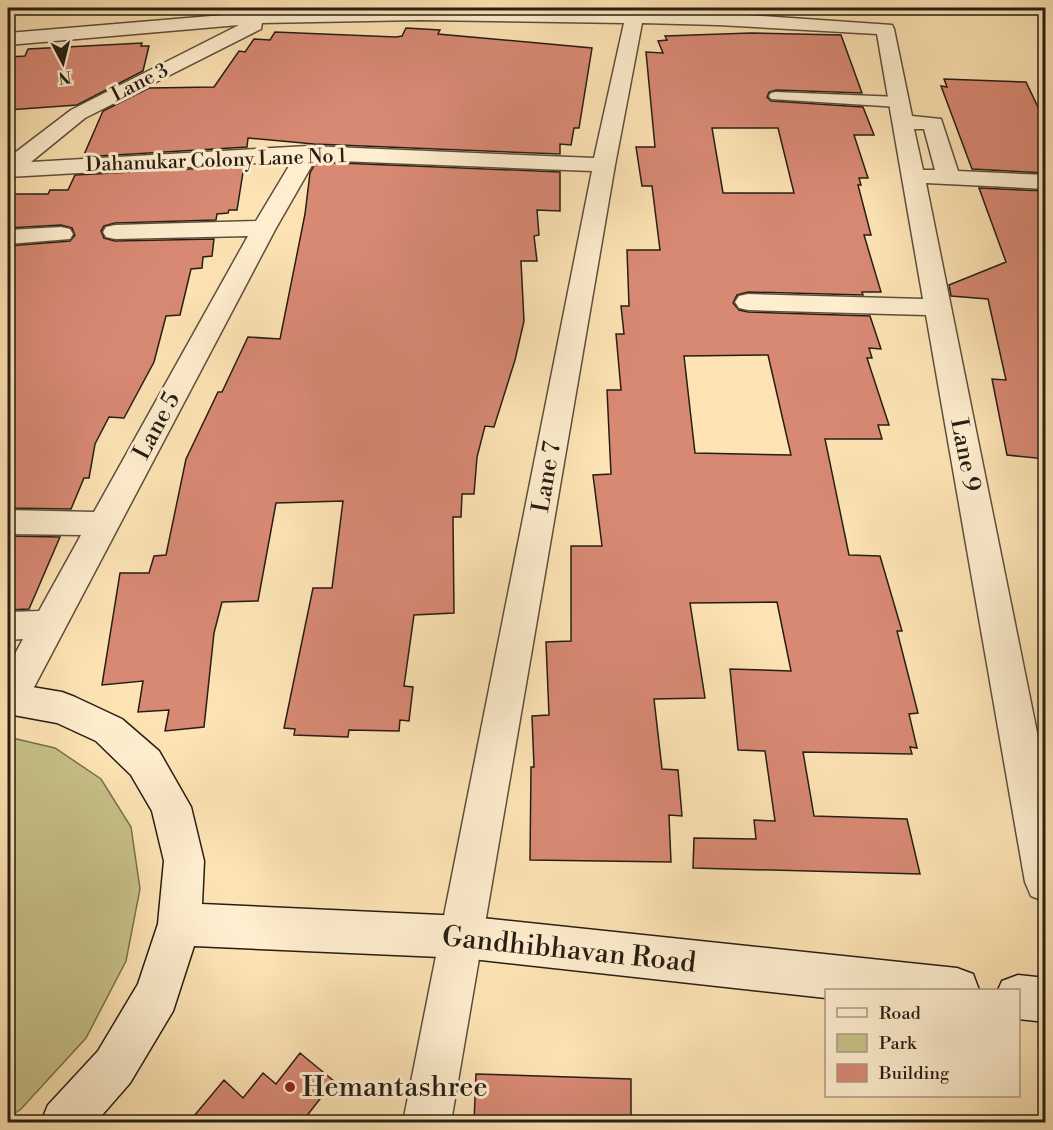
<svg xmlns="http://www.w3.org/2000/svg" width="1053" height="1130" viewBox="0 0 1053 1130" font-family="'Libre Bodoni',serif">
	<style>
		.green { fill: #c7c188; stroke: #76704e; stroke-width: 1.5 }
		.building { fill: #d88974; stroke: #261e14; stroke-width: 1.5; fill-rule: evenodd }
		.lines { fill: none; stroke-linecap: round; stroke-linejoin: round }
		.lane-casing { stroke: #5c4f3c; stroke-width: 3 }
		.street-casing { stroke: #5c4f3c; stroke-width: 3 }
		.secondary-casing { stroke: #261e14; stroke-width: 3 }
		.lane { fill: #feedce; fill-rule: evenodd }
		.street { fill: #feedce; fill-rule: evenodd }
		.secondary { fill: #feedce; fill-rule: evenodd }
		.poi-dot { fill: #8f2418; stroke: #feedce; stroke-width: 2 }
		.labels { text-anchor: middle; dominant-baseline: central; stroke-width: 6; stroke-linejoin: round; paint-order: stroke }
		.far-street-label { font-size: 20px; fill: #261e14; stroke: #feedce }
		.street-label { font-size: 24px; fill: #261e14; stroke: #feedce }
		.near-street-label { font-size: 28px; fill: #261e14; stroke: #feedce }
		.near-poi-label { font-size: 28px; fill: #261e14; stroke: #feedce; text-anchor: start }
	</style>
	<rect width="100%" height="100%" fill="#fde3b4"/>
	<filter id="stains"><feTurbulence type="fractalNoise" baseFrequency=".00333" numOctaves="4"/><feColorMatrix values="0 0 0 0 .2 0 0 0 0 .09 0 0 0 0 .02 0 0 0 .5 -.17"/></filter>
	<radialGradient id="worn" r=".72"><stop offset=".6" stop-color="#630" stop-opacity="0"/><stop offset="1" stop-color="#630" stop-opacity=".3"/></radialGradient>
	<path class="green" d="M8,737L55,748L101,779L131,827L140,889L126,961L86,1038L21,1109L8,1118Z"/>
	<path class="building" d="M406,28L440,30L438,34L592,48L579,128H574L571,145L560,144V154L314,144L248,138L247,147L83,157L103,111L149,88L214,87L239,51L245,52L254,39L270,40L275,32L396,37L402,36Z
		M751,33L841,35L862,93L776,90L769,92L767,97L771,101L863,107L874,135H854L868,178H859L861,185H858L871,235H864L881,292H862L863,295L748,292L737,295L733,303L739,310L748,312L870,316L881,349L869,348L872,358H867L889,425H878L882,439H825L849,555L880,556L902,631H897L918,713L909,714L917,748L910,747L912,754L803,752L814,816L907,819L920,874L693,868L694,838L756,839L754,820L775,821L765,751L738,750L730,669L791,671L777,602L690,603L705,698L654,699L662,769L678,770L682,816L669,815L671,862L530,860L531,767H534L532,716L549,715L546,642L571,641V546H602L593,475L611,474L607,390H621L616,334H624L621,306H629L627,250H660L652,186H642L636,147H655L646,52L663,53L658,41L667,40L665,36ZM712,128H778L794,193H723ZM768,355L791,455L695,453L684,356Z
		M142,43L141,46H149L143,71L77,105L8,110V57L25,56L28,49Z
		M944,79L1026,82L1046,124V173L972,169L941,86L947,87Z
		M316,162L560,172V211L537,210L539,235L534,236L537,261H521L524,321L515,360L494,427L485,426L477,457L474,494H462L461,517H453L454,613L414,615L404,686L413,687L409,721L400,720L399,731L349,730L348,737L294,735L295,729L284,728L313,588H332L343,501L276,503L258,601L222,602L214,633L204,727L165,731L169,710L138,712L143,681L102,685L120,573H149L154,556L166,555L186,459L218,392H222L248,337L280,339L305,214L310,173Z
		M244,166L237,210H229L228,213L217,214L216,220L115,223L104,226L101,231L104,238L115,241L214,239L212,256L203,257L202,268L191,269L180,315L166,316L154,362L124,418L109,417L95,444L89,478H84L71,509L8,508V246L70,241L75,235L72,228L61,225L8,228V194H48L50,190H68L75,175Z
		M979,188L1046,191V459L1007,455L992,379L1006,380L988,299L951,296L949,285L1006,262Z
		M8,536L60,537L29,609L8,610Z
		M300,1053L334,1081L302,1122H189L224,1080L243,1098L263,1073L276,1084Z
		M476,1074L631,1079V1122H474Z"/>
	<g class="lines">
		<defs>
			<path id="lane" d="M776,92L899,97L907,102L899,107L771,99L769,96L771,93Z"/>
			<path id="street" d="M420,8L718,13L892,25L894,29L912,116L941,119L958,171L1046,175V189L926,183L1046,777V902L1031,896L1025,882L926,315L748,310L739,308L735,302L739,296L748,294L923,299L877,34L718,25L642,23L615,165L451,1122H403L592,171L315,160L276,228L22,710L8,714V667L23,639L8,640V612L39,611L81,535L8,534V510L94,512L248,236L115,239L106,237L103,232L106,227L115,225L256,221L292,161L8,177V158L71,110L239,25L8,45V33L270,11ZM420,20L624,23L594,158L308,146L31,162L85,118L261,29L262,23ZM914,129H924L935,170H923Z
				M61,227L70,229L73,234L70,239L8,244V230Z"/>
			<path id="secondary" d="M8,683L62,692L75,697L122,719L159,751L191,807L204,861L202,904L463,916L957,968L973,974L979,990H826V998L463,958L194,946L173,1011L130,1083L96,1122H41L48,1105L98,1051L138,984L158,924L164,861L152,811L131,775L96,741L57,723L8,714Z
				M1018,975L1046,978V1022L1018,1019V990H998L1002,981Z"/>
		</defs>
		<use href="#lane" class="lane-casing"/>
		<use href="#street" class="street-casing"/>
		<use href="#secondary" class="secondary-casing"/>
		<use href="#lane" class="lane"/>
		<use href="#street" class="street"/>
		<use href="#secondary" class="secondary"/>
	</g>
	<circle class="poi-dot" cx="290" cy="1087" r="6"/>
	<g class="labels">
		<g class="far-street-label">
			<text transform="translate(140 83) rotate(-27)">Lane 3</text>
			<text transform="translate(216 161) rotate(-2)">Dahanukar Colony Lane No 1</text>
		</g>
		<g class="street-label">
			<text transform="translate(157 426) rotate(-62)">Lane 5</text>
			<text transform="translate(965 455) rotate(79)">Lane 9</text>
			<text transform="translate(547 477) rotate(-80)">Lane 7</text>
		</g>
		<g class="near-street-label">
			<text transform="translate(569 950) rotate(6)">Gandhibhavan Road</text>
		</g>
		<g class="near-poi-label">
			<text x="302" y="1087">Hemantashree</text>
		</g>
	</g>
	<rect width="1053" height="1130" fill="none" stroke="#fde3b4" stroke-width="30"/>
	<rect x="9" y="9" width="1035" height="1112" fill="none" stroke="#261e14" stroke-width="3"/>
	<rect x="15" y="15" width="1023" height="1100" fill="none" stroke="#261e14" stroke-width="1.5"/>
	<rect x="825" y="989" width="195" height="108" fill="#feedce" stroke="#a89a84" stroke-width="1.5"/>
	<rect x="837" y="1008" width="30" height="9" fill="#feedce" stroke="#a89a84" stroke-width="1.5"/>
	<text x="879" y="1019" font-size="18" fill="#261e14">Road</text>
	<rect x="837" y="1034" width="30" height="18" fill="#c7c188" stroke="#a89a84" stroke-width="1.5"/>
	<text x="879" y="1049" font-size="18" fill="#261e14">Park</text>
	<rect x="837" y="1064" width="30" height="18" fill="#d88974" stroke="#a89a84" stroke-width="1.5"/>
	<text x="879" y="1079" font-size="18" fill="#261e14">Building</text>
	<g transform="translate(63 63) rotate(173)" stroke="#feedce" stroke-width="4.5" paint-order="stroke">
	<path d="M0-4.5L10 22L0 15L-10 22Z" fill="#261e14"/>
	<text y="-9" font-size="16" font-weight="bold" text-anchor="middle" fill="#261e14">N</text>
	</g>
	<rect width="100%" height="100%" filter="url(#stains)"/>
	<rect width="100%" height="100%" fill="url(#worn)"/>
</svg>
